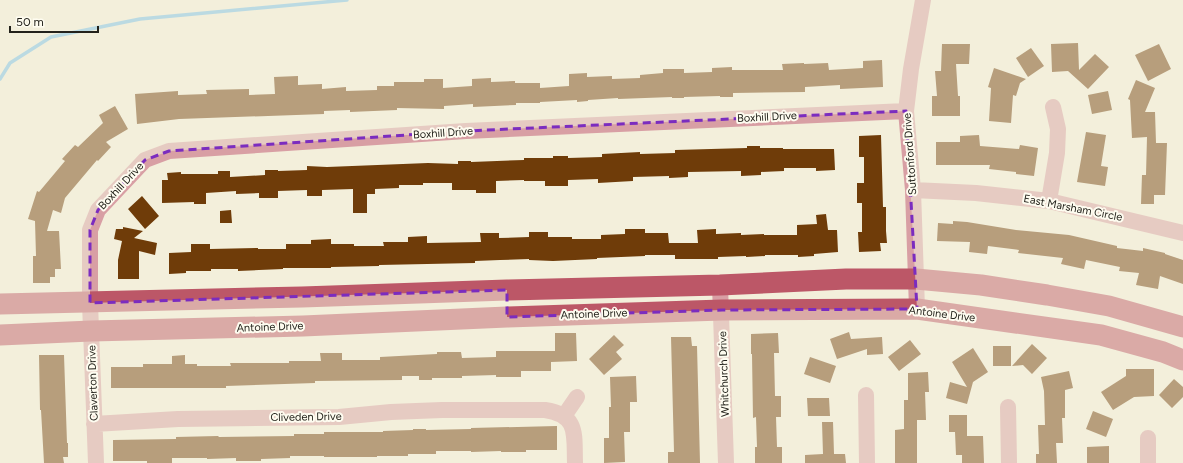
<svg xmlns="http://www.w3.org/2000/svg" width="1183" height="463" viewBox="0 0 1183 463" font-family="Figtree,sans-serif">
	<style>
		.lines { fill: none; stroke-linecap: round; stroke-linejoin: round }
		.stream { stroke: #79c1ea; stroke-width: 3.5 }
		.building { fill: #6f3c09 }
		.minor { stroke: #d89fa4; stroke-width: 16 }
		.major { stroke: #bc5767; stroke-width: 21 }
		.marked { fill: none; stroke: #7b2cbf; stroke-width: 3; stroke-dasharray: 8 5; stroke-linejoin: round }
		.labels { text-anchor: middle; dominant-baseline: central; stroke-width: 4; stroke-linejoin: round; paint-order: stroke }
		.street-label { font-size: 11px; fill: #23221b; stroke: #fefcf0 }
	</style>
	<rect width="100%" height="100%" fill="#f3efdb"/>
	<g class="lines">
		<path class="stream" d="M0,79L10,63L51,37L140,19L347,0"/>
	</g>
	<path class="building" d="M1078,43L1079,70L1095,54L1109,67L1088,89L1068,71L1052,72L1051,44Z
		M942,44H970L969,64H956L958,96H960V116H932V96H937L935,71H941Z
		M1159,44L1171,69L1148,81L1135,55Z
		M1031,48L1044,66L1028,77L1016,58Z
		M882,60L883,87L840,89V85L805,87V92L733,93V97H720V96L684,97V98H672V97L618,99V98L588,100V101L577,102V100L540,102V103H516V105L473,107V104L444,106V109L397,108V110L350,112V110L324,111V114L179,119L137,124L135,94L178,91V95L207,94L206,90L249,89V95L275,94L274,77L298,76V85L322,84V89L346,87V91L377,90V86H394V82H424V79H443V88L472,86V79L491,78V82L515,81V83H540V88L569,86V74L587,73V77L612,76V79L640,78V75L663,73V69H684V73L712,72V68L732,67V70H783L782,64L804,63V64L828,63L829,70L863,68V61Z
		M994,68L1026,79L1020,83L1016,96L1013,95L1011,123L989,121L991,88L988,87Z
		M1136,80L1155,88L1145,112H1155L1156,143H1167L1165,195H1154V204H1141L1142,175H1146L1147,137L1132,138L1130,100L1128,99Z
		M1108,91L1112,110L1092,114L1088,95Z
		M115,106L128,129L106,142L111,147L98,161L97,160L65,198L61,213L53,210L47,231H59L61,269H55V277H50V283H33V256H36L35,221L28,219L37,191L39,192L65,161L62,159L75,145L78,147L103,123L99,115Z
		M1086,132L1106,135L1101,166L1108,167L1105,186L1077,182Z
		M881,135L883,207H886V231L887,243H880L881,251L859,252L858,232H862V203H857V183H864V157H859V136Z
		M979,135L980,146L1019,149L1020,145L1038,148L1034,176L1016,174V172L989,169L990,165H936V142H960V136Z
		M747,146H760V148H783V149H834L835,170L816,171V168H784V171L761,172V175L741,176V171L688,172V177L669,178V176L633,177V181L598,183V179L568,180V186H545V181H524V180L496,181V193H476V190H452V183H423V185H399V188L375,189V194H367V213H353V189L322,190V196H307V190L278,191V198H259V193L236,194V191L206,193V204H194V202L162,203V180H168L167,173L181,172V174H218V171H230V177L265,175V170H278V171L307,170V166L327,167L428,163L458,164V161H471V162L524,160V158H553V156H568V158L602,157V154L640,152V154L675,153V150L747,148Z
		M142,196L159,216L145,229L128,209Z
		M231,210L232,223H220V211Z
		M826,214L828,230H837L838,252L814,254V256L798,257V255H765V256L746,257V256L718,257V259H675V255H645V256L597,258V259L553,261L529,260V259L500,260L475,261V263L379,265V266L331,267V268H283V269L259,270L238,271V269H211V271H186V273L169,274V253L191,252V244H210V249L258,248V249H286V244H311V240L331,239V244H354V246H384L383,242H408V237L427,236V243L481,242L480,233H499V238L529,237V232H548V237H572V239H601V235L625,234V229H645V233H668L669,243H698L697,230L716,229V234L741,233V235L764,234V235H797V225L817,224L816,215Z
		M953,221L967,222L1016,230L1069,235L1117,246V248L1143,251V248L1165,253V254L1183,260V284L1160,276L1158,289L1136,285L1139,273L1119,271L1120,267L1086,260L1084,269L1061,264L1063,258L1018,253L1019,250L988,246L987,254L969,252L970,242L937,241L938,223L953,224Z
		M123,227L143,231L134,238L157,243L155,255L139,251V279H118V260L122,241L114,239L116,229H123Z
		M849,332L851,339L882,337L883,354L867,355V349L837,359L830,339Z
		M555,333H576L577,361L551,362V371H521V377H496V375L462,376V378H432V380H419V376H402V380L315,381V383L226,386V388H111V367H143V364H172V356L185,355V364H197V366H231L230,363H289V361H321L320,353H342V360H380V357L437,354V352H461L462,358L496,357V351H555Z
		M778,333L779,353H774L775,396H781V417H776L777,447H782V463H755V447H757L756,417L753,418L752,354H751V334Z
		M614,335L624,345L616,352L622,359L604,375L589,359Z
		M671,337H691L692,346H697L700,463H668V452H674Z
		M910,340L921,354L899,371L888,357Z
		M1032,344L1047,358L1032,374L1023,365L1012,366Z
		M993,346H1011V366H993Z
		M973,348L988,372L973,382L967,404L946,398L950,382L967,387L952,362Z
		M39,355H64L67,443H68V457H63L64,463H44L41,410H40Z
		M810,357L836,366L830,383L804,374Z
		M1126,369H1154V396L1134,397L1113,410L1101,392L1126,376Z
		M1069,371L1073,388L1065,390V418H1062L1063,443H1056L1057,463H1036V454H1039L1038,425H1045L1044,391L1041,377Z
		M928,372L929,392H925L926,420H917V463H895V430L904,429V400H908V373Z
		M636,376L637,402H630V432H624L625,462L604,463V438H609V407H611L610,377Z
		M1174,379L1183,387V397L1172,408L1159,395Z
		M807,398H829L830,416H808Z
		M1093,411L1113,419L1106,437L1086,429Z
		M949,415H967V436H983L984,463H962V455H956L955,432H949Z
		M822,422H833L834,454H845L846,463H805V455L823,454Z
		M557,426V450H526V452H501V451L471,452V451H436V454H408V456H377V457H324V456H290V458L261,459V461H236V458L207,459V458H172V463H147V461H113V440L176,439V437L218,436L219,437L294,436V434H324V432H383V431L413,430V429H426V430L471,429V428Z
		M1109,446V463H1087V447Z"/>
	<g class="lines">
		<path class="minor" d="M913,190L976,193L1049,201L1183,233
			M1049,201L1057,153L1058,129L1053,107
			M720,285L726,463
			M917,309L913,190L906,111L911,69L923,0
			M866,395L867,463
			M1008,407L1009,463
			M564,416L577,397
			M94,424L178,419L339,417L391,412L442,410H545C579,415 574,435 575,463
			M1148,438V463
			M96,463L90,303V230L98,210L145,160L169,151L466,131L906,111"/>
		<path class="major" d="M0,304L302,297L507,290L720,285L846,279H916L981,285L1047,295L1109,306L1183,327
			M0,335L91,331L303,326L507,317L722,310L917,309L1101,335L1163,352L1183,360"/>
	</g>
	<path d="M0 0H1183V463H0ZM906,111L917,309L722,310L507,317V290L90,303V230L98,210L145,160L169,151L466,131Z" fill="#f3efdb" fill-opacity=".55" fill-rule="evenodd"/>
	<path class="marked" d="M906,111L917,309L722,310L507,317V290L90,303V230L98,210L145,160L169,151L466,131Z"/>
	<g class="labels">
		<g class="street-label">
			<text transform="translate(767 117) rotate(-3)">Boxhill Drive</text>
			<text transform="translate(443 133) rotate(-4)">Boxhill Drive</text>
			<text transform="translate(910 154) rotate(-94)">Suttonford Drive</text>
			<text transform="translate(121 186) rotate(-47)">Boxhill Drive</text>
			<text transform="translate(1073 208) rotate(11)">East Marsham Circle</text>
			<text transform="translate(594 314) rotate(-2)">Antoine Drive</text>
			<text transform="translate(942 314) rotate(7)">Antoine Drive</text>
			<text transform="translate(270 327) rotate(-2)">Antoine Drive</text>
			<text transform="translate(724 374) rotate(-92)">Whitchurch Drive</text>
			<text transform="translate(93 383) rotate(-92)">Claverton Drive</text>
			<text transform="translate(306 417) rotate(-1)">Cliveden Drive</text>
		</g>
	</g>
	<path d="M10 26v6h88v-6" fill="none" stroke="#23221b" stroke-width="2"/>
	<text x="16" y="26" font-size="12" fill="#23221b" stroke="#fefcf0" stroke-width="3" paint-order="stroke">50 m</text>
</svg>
